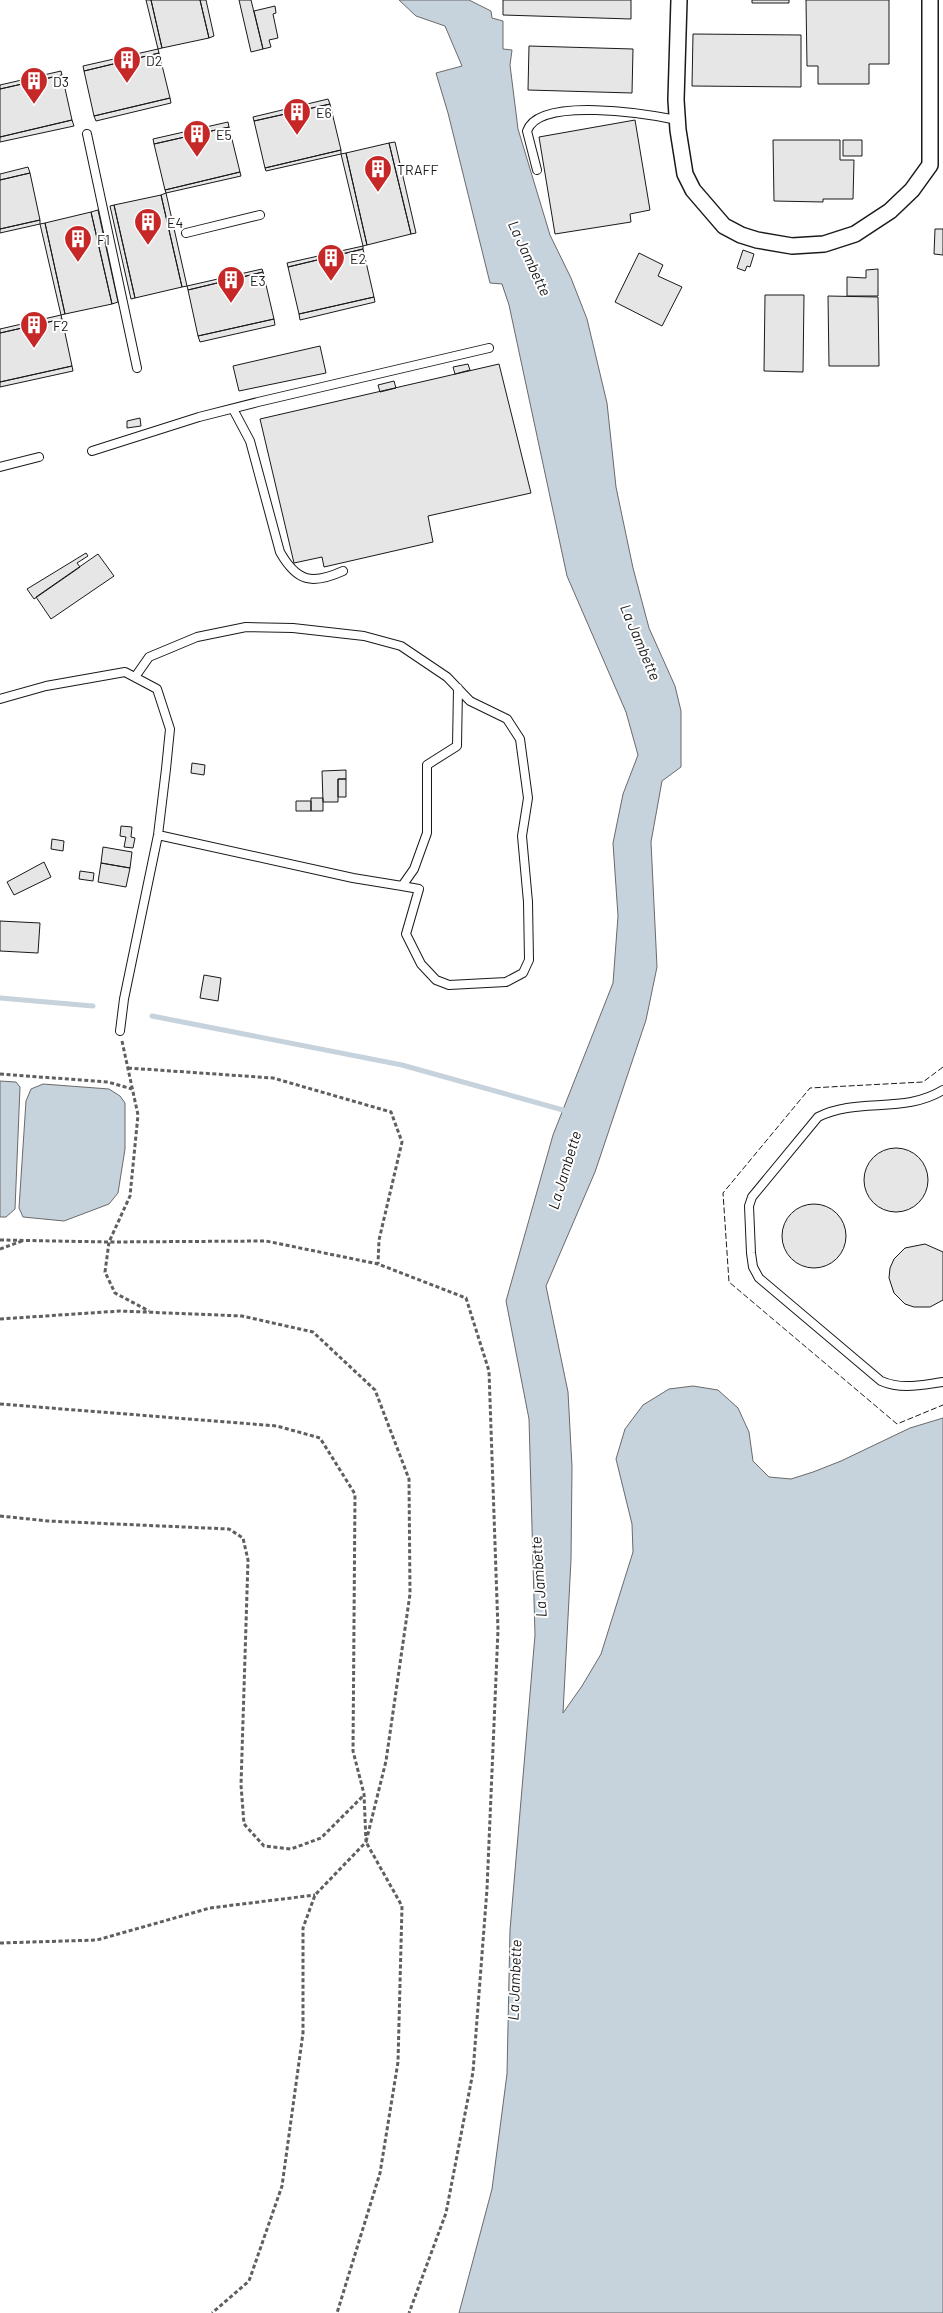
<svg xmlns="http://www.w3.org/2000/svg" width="943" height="2313" viewBox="0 0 943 2313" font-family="Barlow,sans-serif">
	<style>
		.water { fill: #c6d2dc; stroke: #6a6a6a }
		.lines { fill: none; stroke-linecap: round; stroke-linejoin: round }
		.stream { stroke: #c6d2dc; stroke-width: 5 }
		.building { fill: #e6e6e6; stroke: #1a1a1a }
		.service-casing { stroke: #1a1a1a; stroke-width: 10 }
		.minor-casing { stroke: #1a1a1a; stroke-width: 18 }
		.path { stroke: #5f5f5f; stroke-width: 3; stroke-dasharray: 4 2.5; stroke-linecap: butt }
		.service { stroke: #fff; stroke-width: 8 }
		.minor { stroke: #fff; stroke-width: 15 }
		.fence { stroke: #1a1a1a; stroke-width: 1; stroke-dasharray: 6 2.5; stroke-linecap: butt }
		.labels { text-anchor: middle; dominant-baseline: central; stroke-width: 4; stroke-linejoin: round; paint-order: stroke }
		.poi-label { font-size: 14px; fill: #1a1a1a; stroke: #fff; text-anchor: start }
		.water-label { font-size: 15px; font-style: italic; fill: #1a1a1a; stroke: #fff }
	</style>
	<rect width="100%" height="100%" fill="#fff"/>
	<path class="water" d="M399,0H469L491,11L492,18L503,21V49L512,50L510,65L518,129L550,235L571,278L587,319L607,403L616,487L633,568L649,628L675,686L681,711V767L662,781L651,842L657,967L646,1020L595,1172L546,1286L568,1392L572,1467L571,1560L563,1713L582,1686L601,1654L633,1552L632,1524L616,1459L625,1429L643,1405L669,1389L693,1386L718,1390L738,1408L749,1432L753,1461L769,1477L791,1479L813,1472L841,1461L910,1428L943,1418V2313H459L492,2189L507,2074L510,1930L535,1635L529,1419L506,1301L553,1135L613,983L618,916L613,843L623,794L638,755L626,712L567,576L509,305L502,284L490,283L448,113L436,73L462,66L445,26L416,16Z
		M0,1081L16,1082L20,1087L15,1209L6,1217H0Z
		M43,1084L109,1089L120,1096L125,1103V1149L118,1193L109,1204L64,1221L23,1217L19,1208L26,1101L31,1089Z"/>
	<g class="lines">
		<path class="stream" d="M0,998L93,1006
			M152,1016L402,1065L570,1112"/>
	</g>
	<path class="building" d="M146,0H151L162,48L158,49Z
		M151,0H200L209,38L162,48Z
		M200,0H206L214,36L209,38Z
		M239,0H251L263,49L251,52Z
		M503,0H631V19L503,15Z
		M752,0H789V3H752Z
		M806,0H889V64H869V84H818V66H807Z
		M275,6L276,13L273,14L278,38L269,40L271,47L263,49L254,11Z
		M693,34L801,35V87L692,86Z
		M529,46L633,49L632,93L528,90Z
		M158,49L159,53L84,71L83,66Z
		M159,53L170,98L94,116L84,71Z
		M61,71L62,75L0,89V85Z
		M62,75L72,120L0,137V89Z
		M170,98L171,103L96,121L94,116Z
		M328,99L330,104L254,121L253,117Z
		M330,104L341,150L265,168L254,121Z
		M72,120L74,126L0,142V137Z
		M635,120L650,210L630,214L631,222L555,234L539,137Z
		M228,122L229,127L154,144L153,139Z
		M229,127L240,172L165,190L154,144Z
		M773,140H840V160H854L853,199H823V202L774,201Z
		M843,140H862V156H843Z
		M395,142L416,233L411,234L389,143Z
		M389,143L411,234L367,245L346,153Z
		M341,150V154L266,171L265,168Z
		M346,153L367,245L363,246L341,154Z
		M28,167L30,173L0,180V174Z
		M240,172L241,176L166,193L165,190Z
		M30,173L40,220L0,229V180Z
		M166,193L187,286L182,287L161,195Z
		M161,195L182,287L135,298L114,205Z
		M114,205L135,298L131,299L110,206Z
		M98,210L118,302L112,304L91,212Z
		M91,212L112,304L65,314L45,223Z
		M40,220V224L0,233V229Z
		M45,223L65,314L61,315L40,224Z
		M935,229H943V255L934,254Z
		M363,246V249L288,267L287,263Z
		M363,249L374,297L299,314L288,267Z
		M743,250L754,254L750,267L747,266L745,271L737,268Z
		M639,253L663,265L658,276L682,287L662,326L615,302Z
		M262,269L263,272L188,290L187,286Z
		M878,269V296H847V277L866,278V270Z
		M263,272L274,319L198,336L188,290Z
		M765,295H804L803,372L764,371Z
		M828,296L878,297L879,366H829Z
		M374,297L375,302L300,320L299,314Z
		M61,315L62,319L0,333V329Z
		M62,319L72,366L0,382V333Z
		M274,319L275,325L200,342L198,336Z
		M320,346L326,373L239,391L233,366Z
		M468,364L470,370L455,374L453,367Z
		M499,364L531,493L428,516L433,542L324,567L322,557L294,563L260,419Z
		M72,366L73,371L0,387V382Z
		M394,381L396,388L380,392L378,385Z
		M140,418L141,426L127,428V421Z
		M86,553L88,556L77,563L80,567L34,599L27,589Z
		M98,554L114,576L51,619L36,597Z
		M192,763L205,765L204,775L191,773Z
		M346,770V779H338V802H323L322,771Z
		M338,779H346V797H338Z
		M311,798H323V811H311Z
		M296,801H311V811H296Z
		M121,826L132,827L131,837L135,838L133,848L124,847L126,837L120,836Z
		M52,839L64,841L63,851L51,849Z
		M103,847L132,852L130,868L101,863Z
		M44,862L51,877L14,895L7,882Z
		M101,863L130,868L126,887L98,882Z
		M80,871L94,873L93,881L79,879Z
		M0,921L40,923L38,953L0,951Z
		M204,975L221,978L218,1001L200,998Z
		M864 1180a32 32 0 1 1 64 0a32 32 0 1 1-64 0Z
		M782 1236a32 32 0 1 1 64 0a32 32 0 1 1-64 0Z
		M925,1244L943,1252V1300L930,1307H914L905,1304L894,1293L889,1278L890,1268L894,1259L905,1248Z"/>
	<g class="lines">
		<defs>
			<path id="service" d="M87,134L137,368
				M537,170L527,131C539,96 648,114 677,120
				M186,233L260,215
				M233,409L250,441L280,552C297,582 312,585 343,571
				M92,451L199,417L258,402L489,348
				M0,467L39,457
				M135,677L149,657L197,637L246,627L293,628L364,636L401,646L447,677L470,701L507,719L520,739L528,798L522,836L528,902L529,960L523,973L506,982L449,985L436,980L421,964L406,934L419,889L402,886
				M0,699L46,686L125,672L157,689L170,729L166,769L158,835L124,999L120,1031
				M158,835L353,878L402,886L414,869L427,833V765L457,746L458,688
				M943,1090C905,1114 857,1097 818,1117L752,1197L749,1206L751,1253L753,1267L759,1278L881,1381C902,1390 921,1385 943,1382"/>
			<path id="minor" d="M679,0L676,100L678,130L685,174L693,190L724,226L741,235L757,240L792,246L824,244L855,234L890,211L912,190L930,165V0"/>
		</defs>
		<use href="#service" class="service-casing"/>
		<use href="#minor" class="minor-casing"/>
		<path class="path" d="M122,1041L138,1115L130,1196L109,1242L105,1272L115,1293L149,1311
			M128,1068L273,1078L391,1112L402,1142L379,1240L378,1264
			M0,1074L108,1082L132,1089
			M0,1240L109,1242L266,1241L378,1264L466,1298L489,1371L498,1630L487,1889L473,2072L446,2213L409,2313
			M0,1249L22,1241
			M0,1319L120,1311L242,1316L313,1332L375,1390L409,1479L410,1594L386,1761L366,1842L402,1906L398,2062L380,2173L337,2313
			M0,1404L277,1426L320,1438L355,1494L353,1751L364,1794L366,1842L315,1895L303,1928V2033L282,2186L249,2281L212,2313
			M0,1516L48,1521L229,1529L243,1538L248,1560L241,1785L244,1824L264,1846L291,1849L321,1838L364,1795
			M0,1943L97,1940L210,1908L315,1895"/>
		<use href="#service" class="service"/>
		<use href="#minor" class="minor"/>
		<path class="fence" d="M943,1067L923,1082L810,1088L723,1193L729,1282L897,1424L943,1405"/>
	</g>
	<defs>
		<symbol id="building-pin" viewBox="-11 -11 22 30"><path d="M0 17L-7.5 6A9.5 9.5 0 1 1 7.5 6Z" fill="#c62828" stroke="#fff"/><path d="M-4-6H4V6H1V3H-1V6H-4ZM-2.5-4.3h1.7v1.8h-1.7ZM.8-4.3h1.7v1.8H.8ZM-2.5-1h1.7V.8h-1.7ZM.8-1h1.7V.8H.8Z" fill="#fff"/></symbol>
	</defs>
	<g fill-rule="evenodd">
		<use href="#building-pin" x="111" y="44" width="32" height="43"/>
		<use href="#building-pin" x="18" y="65" width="32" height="43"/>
		<use href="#building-pin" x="281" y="96" width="32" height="43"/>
		<use href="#building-pin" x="181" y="118" width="32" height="43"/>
		<use href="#building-pin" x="362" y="153" width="32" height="43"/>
		<use href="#building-pin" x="132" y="206" width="32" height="43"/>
		<use href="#building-pin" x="62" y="223" width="32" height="43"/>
		<use href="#building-pin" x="315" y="242" width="32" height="43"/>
		<use href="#building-pin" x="215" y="264" width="32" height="43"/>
		<use href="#building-pin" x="18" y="309" width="32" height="43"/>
	</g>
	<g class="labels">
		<g class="poi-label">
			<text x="146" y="60">D2</text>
			<text x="53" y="81">D3</text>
			<text x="316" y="112">E6</text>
			<text x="216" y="134">E5</text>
			<text x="397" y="169">TRAFF</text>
			<text x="167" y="222">E4</text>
			<text x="97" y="239">F1</text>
			<text x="350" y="258">E2</text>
			<text x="250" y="280">E3</text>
			<text x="53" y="325">F2</text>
		</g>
		<g class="water-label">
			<text transform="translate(530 258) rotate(65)">La Jambette</text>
			<text transform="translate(641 642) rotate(67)">La Jambette</text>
			<text transform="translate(564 1170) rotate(-73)">La Jambette</text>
			<text transform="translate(538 1577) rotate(-94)">La Jambette</text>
			<text transform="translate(514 1980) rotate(-88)">La Jambette</text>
		</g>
	</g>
</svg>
